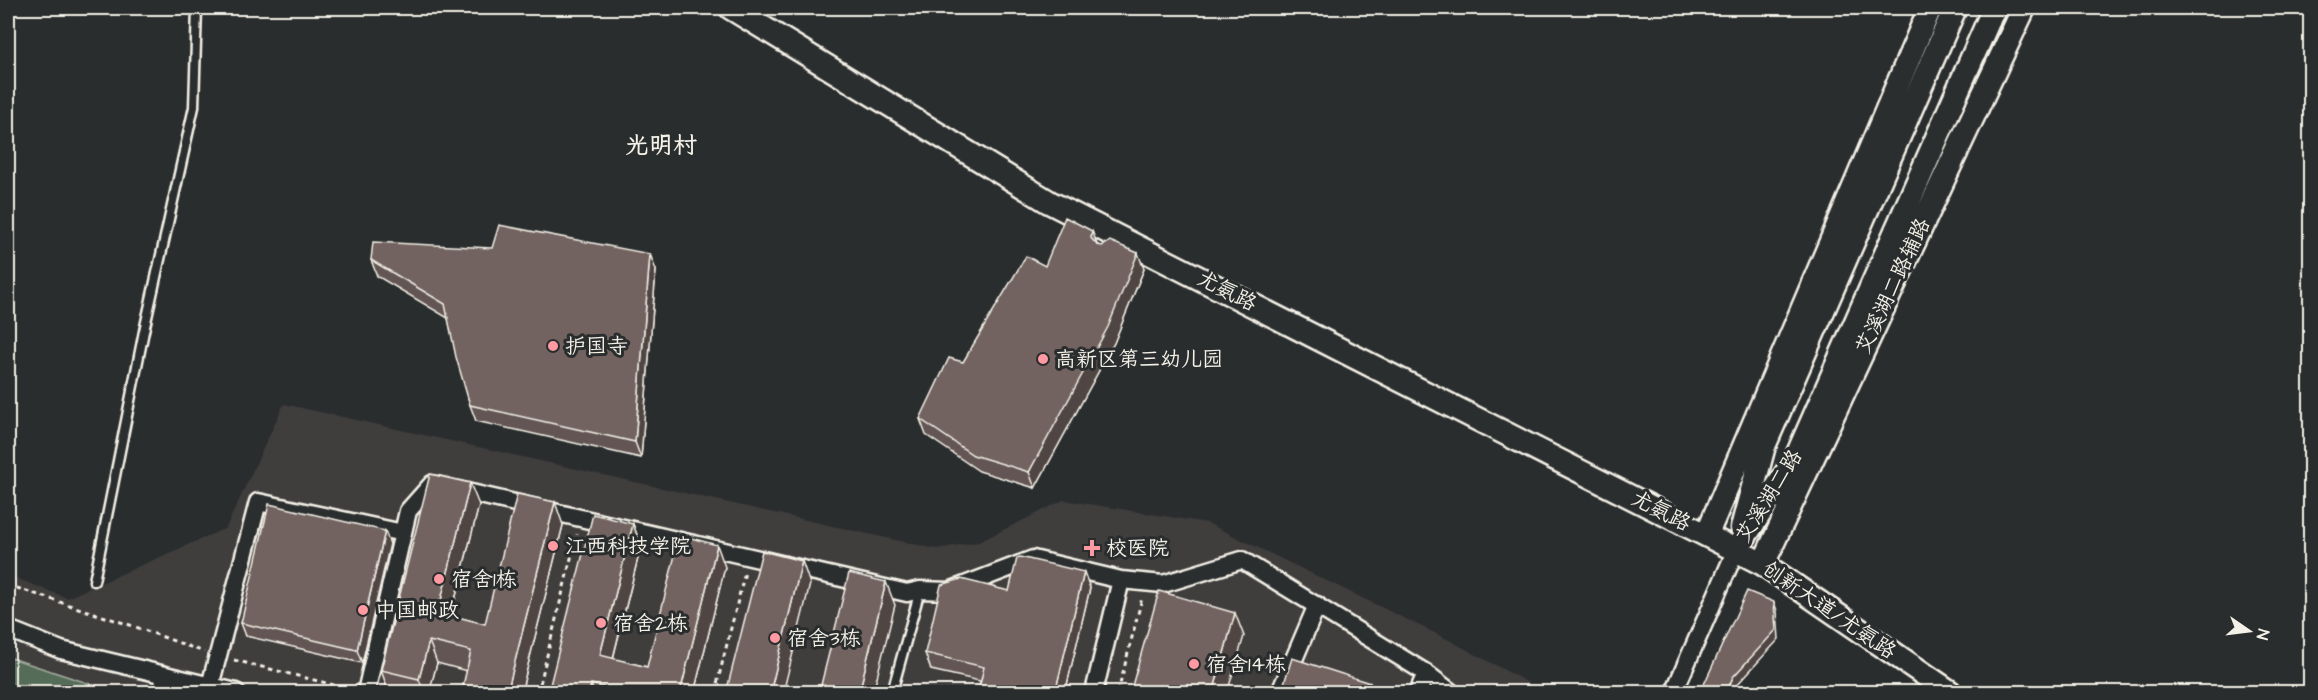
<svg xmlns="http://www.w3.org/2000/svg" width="2318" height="700" viewBox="0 0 2318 700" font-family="'Architects Daughter','LXGW WenKai TC',sans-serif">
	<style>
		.built { fill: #403d3d }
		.green { fill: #556c59; stroke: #a4aea0; stroke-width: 1.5 }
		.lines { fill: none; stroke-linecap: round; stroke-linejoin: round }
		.lane-casing { stroke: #f4f1e8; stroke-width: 13 }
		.street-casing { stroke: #f4f1e8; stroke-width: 21 }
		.secondary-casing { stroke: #f4f1e8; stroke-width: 27 }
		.path { stroke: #f4f1e8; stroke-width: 3; stroke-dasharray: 4.5 4.5; stroke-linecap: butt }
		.lane { stroke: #2a2d2e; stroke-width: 8 }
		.street { stroke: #2a2d2e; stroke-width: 16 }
		.secondary { stroke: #2a2d2e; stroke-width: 22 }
		.wall { fill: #625553; stroke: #f4f1e8; stroke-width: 1.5 }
		.shaded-wall { fill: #504543; stroke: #f4f1e8; stroke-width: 1.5 }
		.building { fill: #726360; stroke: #f4f1e8; stroke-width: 1.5 }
		.poi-dot { fill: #ff9aa2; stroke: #2a2d2e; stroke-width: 2 }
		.labels { text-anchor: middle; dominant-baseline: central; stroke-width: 6; stroke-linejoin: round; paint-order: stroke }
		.street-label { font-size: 21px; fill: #f4f1e8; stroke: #2a2d2e }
		.poi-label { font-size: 21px; fill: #f4f1e8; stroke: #2a2d2e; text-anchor: start }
		.quarter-label { font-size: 24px; font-weight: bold; fill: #f4f1e8; stroke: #2a2d2e }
	</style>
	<rect width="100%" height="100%" fill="#2a2d2e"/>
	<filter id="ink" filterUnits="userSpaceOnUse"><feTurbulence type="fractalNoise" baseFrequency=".0167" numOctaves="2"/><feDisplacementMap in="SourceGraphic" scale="12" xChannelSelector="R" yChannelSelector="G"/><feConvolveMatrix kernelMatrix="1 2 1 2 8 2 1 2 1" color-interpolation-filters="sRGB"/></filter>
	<g filter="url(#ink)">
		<path class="built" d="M284,404L936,549L979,542L1064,500L1207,523L1447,639L1545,692H8V575L67,598L226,528Z"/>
		<path class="green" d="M8,657L115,692H8Z"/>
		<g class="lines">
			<defs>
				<path id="lane" d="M94,581L144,331L194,107L197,8
					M892,692L920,590"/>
				<path id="street" d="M8,629L61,650L236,692
					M210,686L258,502L403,533
					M161,692L166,675
					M366,692L408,511L432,484L907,593L920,590L949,591L1033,559L1121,580L1163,584L1242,560L1426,673L1451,692
					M1094,692L1121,580
					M1280,692L1317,605
					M1418,692L1426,673
					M1674,692L1736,550"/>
				<path id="secondary" d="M731,8L1049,202L1763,564L1950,692
					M1742,528L1764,446L1955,8
					M1707,534L1930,8
					M1736,550L1796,458L1994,8
					M1763,564L2024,8"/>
			</defs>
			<use href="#lane" class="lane-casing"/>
			<use href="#street" class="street-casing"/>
			<use href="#secondary" class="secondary-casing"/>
			<path class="path" d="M8,585L133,626L204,652
				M234,660L350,689
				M538,692L577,534
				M715,692L745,572
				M1118,692L1142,598"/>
			<use href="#lane" class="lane"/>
			<use href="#street" class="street"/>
			<use href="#secondary" class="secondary"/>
		</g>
		<path class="wall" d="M1092,231L1097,245L1103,246L1144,269L1114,343L1035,488L979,471L926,435L920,419L963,362L1045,266Z
			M371,260L656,270L641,458L476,421L470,405L448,318L377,276Z
			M479,505L451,616L485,624L563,525L521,693H465L463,686L467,671L437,663L429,693H389L381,670Z
			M633,524L641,546L613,659L647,667L725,567L694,693H548Z
			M385,531L390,544L362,663L246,636L241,623Z
			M1090,588L1065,693H978L980,681L931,670L925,653L1009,591Z"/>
		<path class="shaded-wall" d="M1092,231L1098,247L1091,238Z
			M1138,253L1144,269L1114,343L1035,488L1029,472Z
			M650,254L656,270L641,458L635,442Z
			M470,483L479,505L446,635L438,612Z
			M555,502L563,525L521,693H507Z
			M633,524L641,546L608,678L600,655Z
			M385,531L390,544L362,663L357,650Z
			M717,545L725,567L694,693H680Z
			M802,561L810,584L783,693H770Z
			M1084,572L1090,588L1065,693H1055Z
			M886,582L895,605L873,693H859Z
			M1774,602L1777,611L1779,639L1736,686L1733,693H1726L1733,677Z
			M1235,613L1244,636L1227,693H1213Z
			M429,641L437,663L429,693H424L419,679Z
			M1370,683L1374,693H1367Z
			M591,684L594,693H589Z"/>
		<path class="building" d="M1065,217L1092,231L1091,238L1097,245L1103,246L1110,241L1138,253L1108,327L1029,472L973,455L920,419L949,358L963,362L1026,256L1045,266Z
			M499,225L650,254L635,442L470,405L456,357L445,304L371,260L373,242L492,248Z
			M430,474L470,483L438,612L485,624L517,494L555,502L507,693H490L463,686L471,651L429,641L419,679L381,670Z
			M269,504L385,531L357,650L241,623Z
			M593,514L633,524L600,655L647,667L680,535L717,545L680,693H626L591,684L589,693H548Z
			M762,551L802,561L770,693H726Z
			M1020,557L1084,572L1055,693H978L984,667L925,653L941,585L961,579L1009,591L1017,558Z
			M849,573L886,582L859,693H819Z
			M1159,591L1235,613L1213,693H1130Z
			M1747,591L1774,602L1776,630L1733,677L1726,693H1700Z
			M1292,658L1370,683L1367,693H1281Z"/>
	</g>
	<g class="poi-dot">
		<circle cx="553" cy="346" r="6"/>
		<circle cx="1043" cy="359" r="6"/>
		<circle cx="553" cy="546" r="6"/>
		<path d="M1089 539h6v6h6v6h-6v6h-6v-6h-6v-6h6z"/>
		<circle cx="439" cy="579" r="6"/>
		<circle cx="363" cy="610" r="6"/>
		<circle cx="601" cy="623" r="6"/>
		<circle cx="775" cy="638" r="6"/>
		<circle cx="1194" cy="664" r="6"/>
	</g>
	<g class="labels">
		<g class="street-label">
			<text transform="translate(1893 286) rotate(-65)">艾溪湖二路辅路</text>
			<text transform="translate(1227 291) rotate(27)">尤氨路</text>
			<text transform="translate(1769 496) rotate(-58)">艾溪湖二路</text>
			<text transform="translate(1661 511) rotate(27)">尤氨路</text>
			<text transform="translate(1829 610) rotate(34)">创新大道/尤氨路</text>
		</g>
		<g class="poi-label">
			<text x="565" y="346">护国寺</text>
			<text x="1055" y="359">高新区第三幼儿园</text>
			<text x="565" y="546">江西科技学院</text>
			<text x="1106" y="548">校医院</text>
			<text x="451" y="579">宿舍1栋</text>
			<text x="375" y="610">中国邮政</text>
			<text x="613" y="623">宿舍2栋</text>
			<text x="787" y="638">宿舍3栋</text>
			<text x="1206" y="664">宿舍14栋</text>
		</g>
		<g class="quarter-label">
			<text x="661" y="146">光明村</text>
		</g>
	</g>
	<rect width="2318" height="700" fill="none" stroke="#2a2d2e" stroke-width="30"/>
	<rect x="15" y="15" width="2288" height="670" fill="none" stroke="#f4f1e8" stroke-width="2" filter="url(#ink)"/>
	<g transform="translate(2249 631) rotate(104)" stroke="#2a2d2e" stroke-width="4.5" paint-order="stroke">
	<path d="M0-4.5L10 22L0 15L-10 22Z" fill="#f4f1e8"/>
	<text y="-9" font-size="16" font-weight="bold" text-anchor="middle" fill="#f4f1e8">N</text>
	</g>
</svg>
